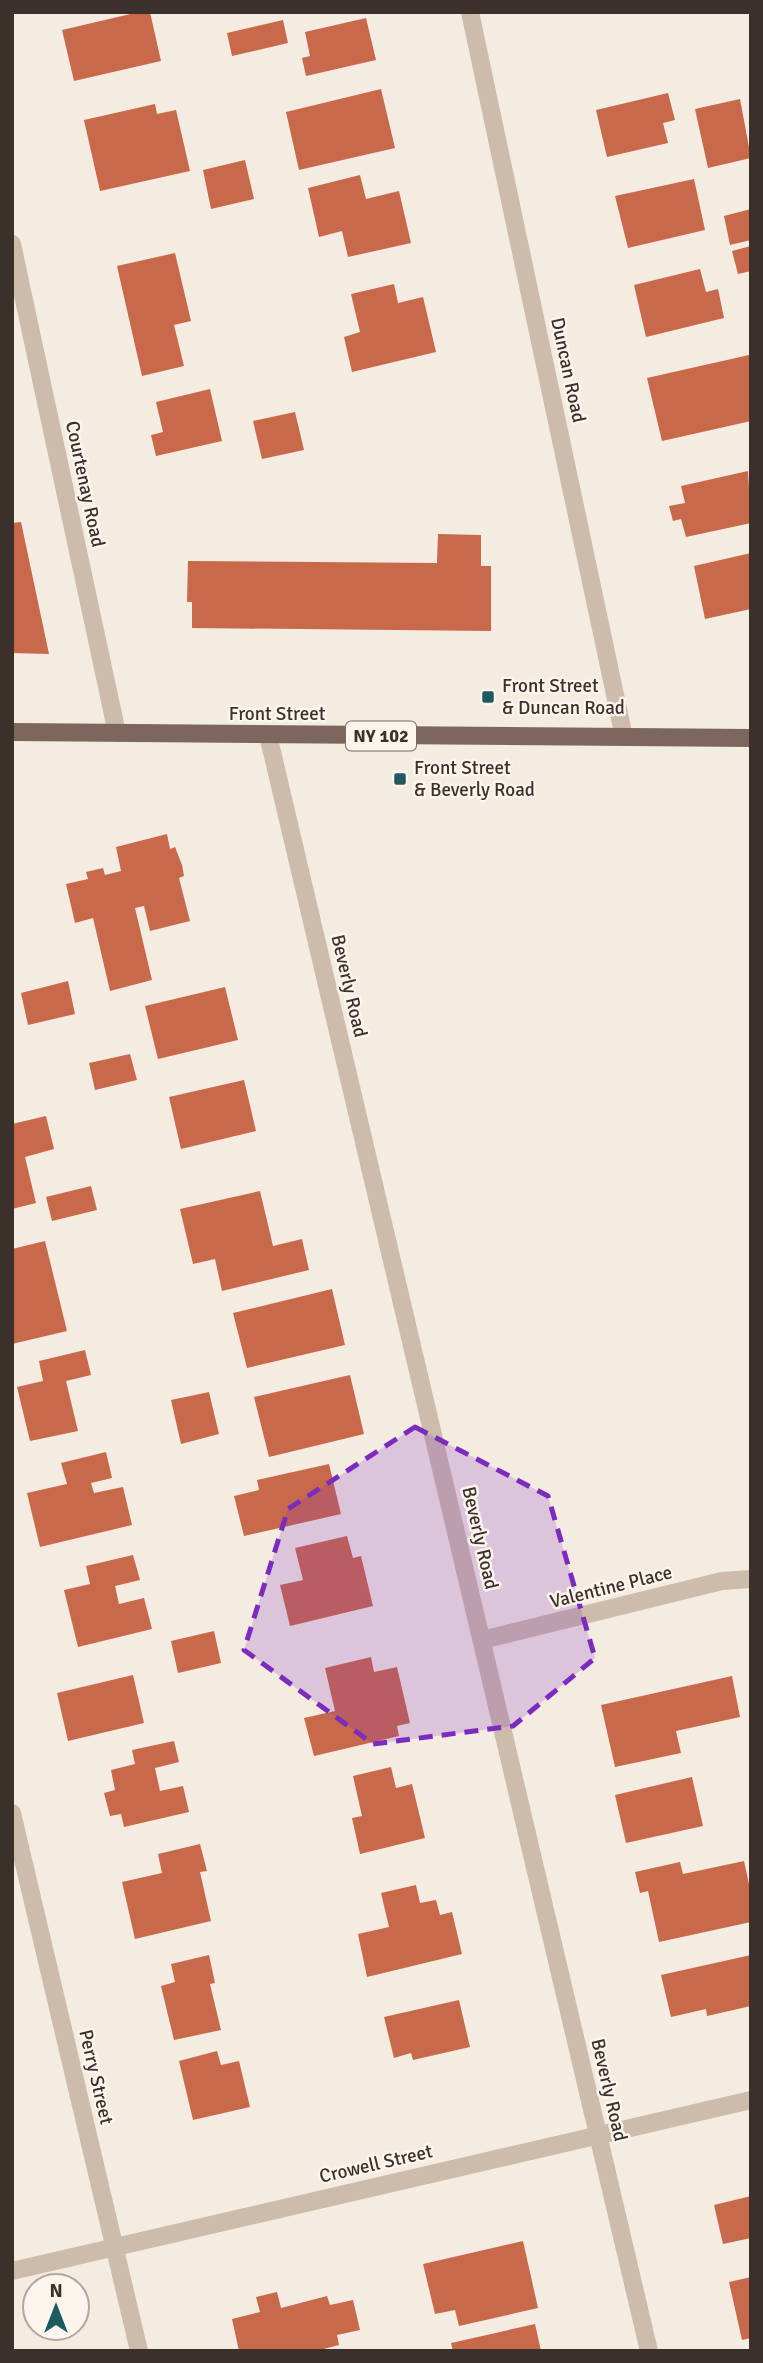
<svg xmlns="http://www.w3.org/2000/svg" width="763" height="2363" viewBox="0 0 763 2363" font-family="Signika,sans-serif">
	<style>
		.building { fill: #c8694b }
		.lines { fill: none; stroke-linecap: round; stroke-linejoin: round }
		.minor { stroke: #cdbbac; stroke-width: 18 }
		.primary { stroke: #7d675c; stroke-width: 18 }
		.marked { fill: #7b2cbf; fill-opacity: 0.2; stroke: #7b2cbf; stroke-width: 5; stroke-dasharray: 14 9; stroke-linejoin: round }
		.poi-dot { fill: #1f5a5e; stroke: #fbf5ee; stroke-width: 2.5 }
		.labels { text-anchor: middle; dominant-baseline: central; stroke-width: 5; stroke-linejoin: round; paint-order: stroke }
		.shield { fill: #fbf5ee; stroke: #756b66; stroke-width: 2 }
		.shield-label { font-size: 18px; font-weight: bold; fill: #3b302b }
		.street-label { font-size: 19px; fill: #3b302b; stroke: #fbf5ee }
		.poi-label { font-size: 19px; fill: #3b302b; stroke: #fbf5ee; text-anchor: start }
	</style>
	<rect width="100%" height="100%" fill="#f4ebe1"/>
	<path class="building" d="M139,12H150L161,61L74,81L62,30Z
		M366,18L376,60L306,76L302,58L310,56L305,32Z
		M283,20L288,43L232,56L227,33Z
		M381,89L395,148L299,170L286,112Z
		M668,93L675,120L663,123L668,143L607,157L596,110Z
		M740,99L751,158L708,168L695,109Z
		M155,104L157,114L176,110L190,171L100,191L84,120Z
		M245,160L254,199L211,209L203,170Z
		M360,175L366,199L399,191L411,243L348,257L342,231L319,237L308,188Z
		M694,179L705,230L628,248L615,196Z
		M751,209V240L730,245L724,216Z
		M751,246V271L738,274L732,251Z
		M175,253L191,321L174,325L184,366L142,376L117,266Z
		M700,269L706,292L718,289L724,318L646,337L634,285Z
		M394,284L398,303L423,297L436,352L352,372L344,337L360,332L351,294Z
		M749,355L751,421L662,441L647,378Z
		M210,389L222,441L156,456L151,435L163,432L156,402Z
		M295,412L304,450L262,459L253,421Z
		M748,471L751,523L686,537L681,519L673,521L669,506L685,503L681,486Z
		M21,522L49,654L12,653V523Z
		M438,534L481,535V566H491V631L192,628V602H187L188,561L437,563Z
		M751,553V609L705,619L694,566Z
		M167,834L170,849L175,847L182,865L184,876L179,878L190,921L150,931L144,906L135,908L152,980L110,991L93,918L75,923L66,884L88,879L86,872L103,868L105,875L121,871L116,847Z
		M68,981L75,1014L28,1025L21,993Z
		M225,987L238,1040L158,1059L145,1006Z
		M130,1054L137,1080L95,1090L89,1063Z
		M244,1080L256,1131L181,1149L169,1097Z
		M46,1116L54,1149L25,1157L36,1203L12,1209V1124Z
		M91,1186L97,1210L52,1221L46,1197Z
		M260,1191L273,1246L302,1239L309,1270L222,1291L215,1259L193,1264L180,1209Z
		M45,1241L67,1331L12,1344V1249Z
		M332,1289L345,1345L247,1368L233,1313Z
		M85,1350L91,1375L66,1381L78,1431L30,1441L17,1387L43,1381L39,1361Z
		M350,1375L364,1434L269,1457L254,1397Z
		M209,1392L219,1434L181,1444L171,1400Z
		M106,1452L112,1478L91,1483L94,1493L123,1487L132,1525L40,1547L27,1493L67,1484L61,1463Z
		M329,1464L341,1514L244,1536L234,1496L259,1490L257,1480Z
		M347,1536L353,1558L361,1556L373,1606L290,1626L280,1585L303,1580L295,1548Z
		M133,1555L140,1580L115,1586L119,1604L144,1598L152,1629L78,1647L64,1590L90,1584L86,1566Z
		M214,1631L221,1663L178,1673L171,1641Z
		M371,1657L374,1672L397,1667L410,1723L397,1726L399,1736L314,1756L304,1718L335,1711L325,1668Z
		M133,1675L144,1723L68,1741L57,1693Z
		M732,1676L740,1717L676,1731L681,1753L615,1767L601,1705Z
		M174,1741L179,1762L155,1768L160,1791L183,1786L189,1812L124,1827L121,1814L110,1816L104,1793L115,1790L111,1770L135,1764L132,1750Z
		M391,1767L396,1788L412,1784L425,1838L360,1854L352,1818L362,1816L353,1776Z
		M692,1777L703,1826L626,1843L615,1795Z
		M200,1844L207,1871L200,1872L211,1921L135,1939L122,1882L162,1873L158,1854Z
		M744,1861L751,1893V1922L659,1942L648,1891L640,1893L635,1872L680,1862L683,1874Z
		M416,1885L420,1903L436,1900L440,1915L452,1912L462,1954L367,1977L358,1934L389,1927L381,1893Z
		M209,1955L215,1983L210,1984L221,2030L174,2040L161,1986L175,1982L171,1964Z
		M751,1955V2006L707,2016L706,2009L671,2017L661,1975Z
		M459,2000L470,2047L413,2060L411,2053L394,2058L384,2017Z
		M217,2051L221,2065L239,2061L250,2107L193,2120L179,2061Z
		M751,2196V2238L723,2244L714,2205Z
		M523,2241L538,2308L459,2326L455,2310L435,2314L423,2264Z
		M751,2277V2338L742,2340L729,2282Z
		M277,2292L281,2308L327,2296L330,2305L353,2300L360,2330L337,2335L339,2345L316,2351H239L232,2319L260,2312L256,2297Z
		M535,2324L541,2351H453L451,2343Z"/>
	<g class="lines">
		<path class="minor" d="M470,12L624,737
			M12,244L117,733
			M268,735L649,2351
			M482,1640L722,1581L751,1579
			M12,1813L139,2351
			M12,2271L751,2100"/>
		<path class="primary" d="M12,732L751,738"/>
	</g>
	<path class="marked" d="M415,1427L548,1496L595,1658L513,1726L373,1744L244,1650L288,1509Z"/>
	<g class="poi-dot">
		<rect x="481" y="690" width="14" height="14" rx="3.5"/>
		<rect x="393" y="772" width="14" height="14" rx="3.5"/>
	</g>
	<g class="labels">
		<rect class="shield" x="346" y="721.5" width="70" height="29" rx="5"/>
		<g class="shield-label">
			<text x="381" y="736">NY 102</text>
		</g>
		<g class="street-label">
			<text transform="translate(568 370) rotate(78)">Duncan Road</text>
			<text transform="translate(85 484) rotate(78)">Courtenay Road</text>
			<text x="277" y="714">Front Street</text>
			<text transform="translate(349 986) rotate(77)">Beverly Road</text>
			<text transform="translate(480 1538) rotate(77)">Beverly Road</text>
			<text transform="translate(611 1587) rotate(-14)">Valentine Place</text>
			<text transform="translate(96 2077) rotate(77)">Perry Street</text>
			<text transform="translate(609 2090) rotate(77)">Beverly Road</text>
			<text transform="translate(376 2164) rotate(-13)">Crowell Street</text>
		</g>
		<g class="poi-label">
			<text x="502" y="686">Front Street<tspan x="502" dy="22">&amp; Duncan Road</tspan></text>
			<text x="414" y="768">Front Street<tspan x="414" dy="22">&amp; Beverly Road</tspan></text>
		</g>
	</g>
	<rect width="763" height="2363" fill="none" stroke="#3b302b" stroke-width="28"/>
	<g transform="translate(56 2307)"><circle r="33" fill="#fbf5ee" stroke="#aea6a0" stroke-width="2"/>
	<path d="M0-5L12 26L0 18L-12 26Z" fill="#1f5a5e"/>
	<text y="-10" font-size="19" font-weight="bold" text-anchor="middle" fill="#3b302b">N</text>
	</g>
</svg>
